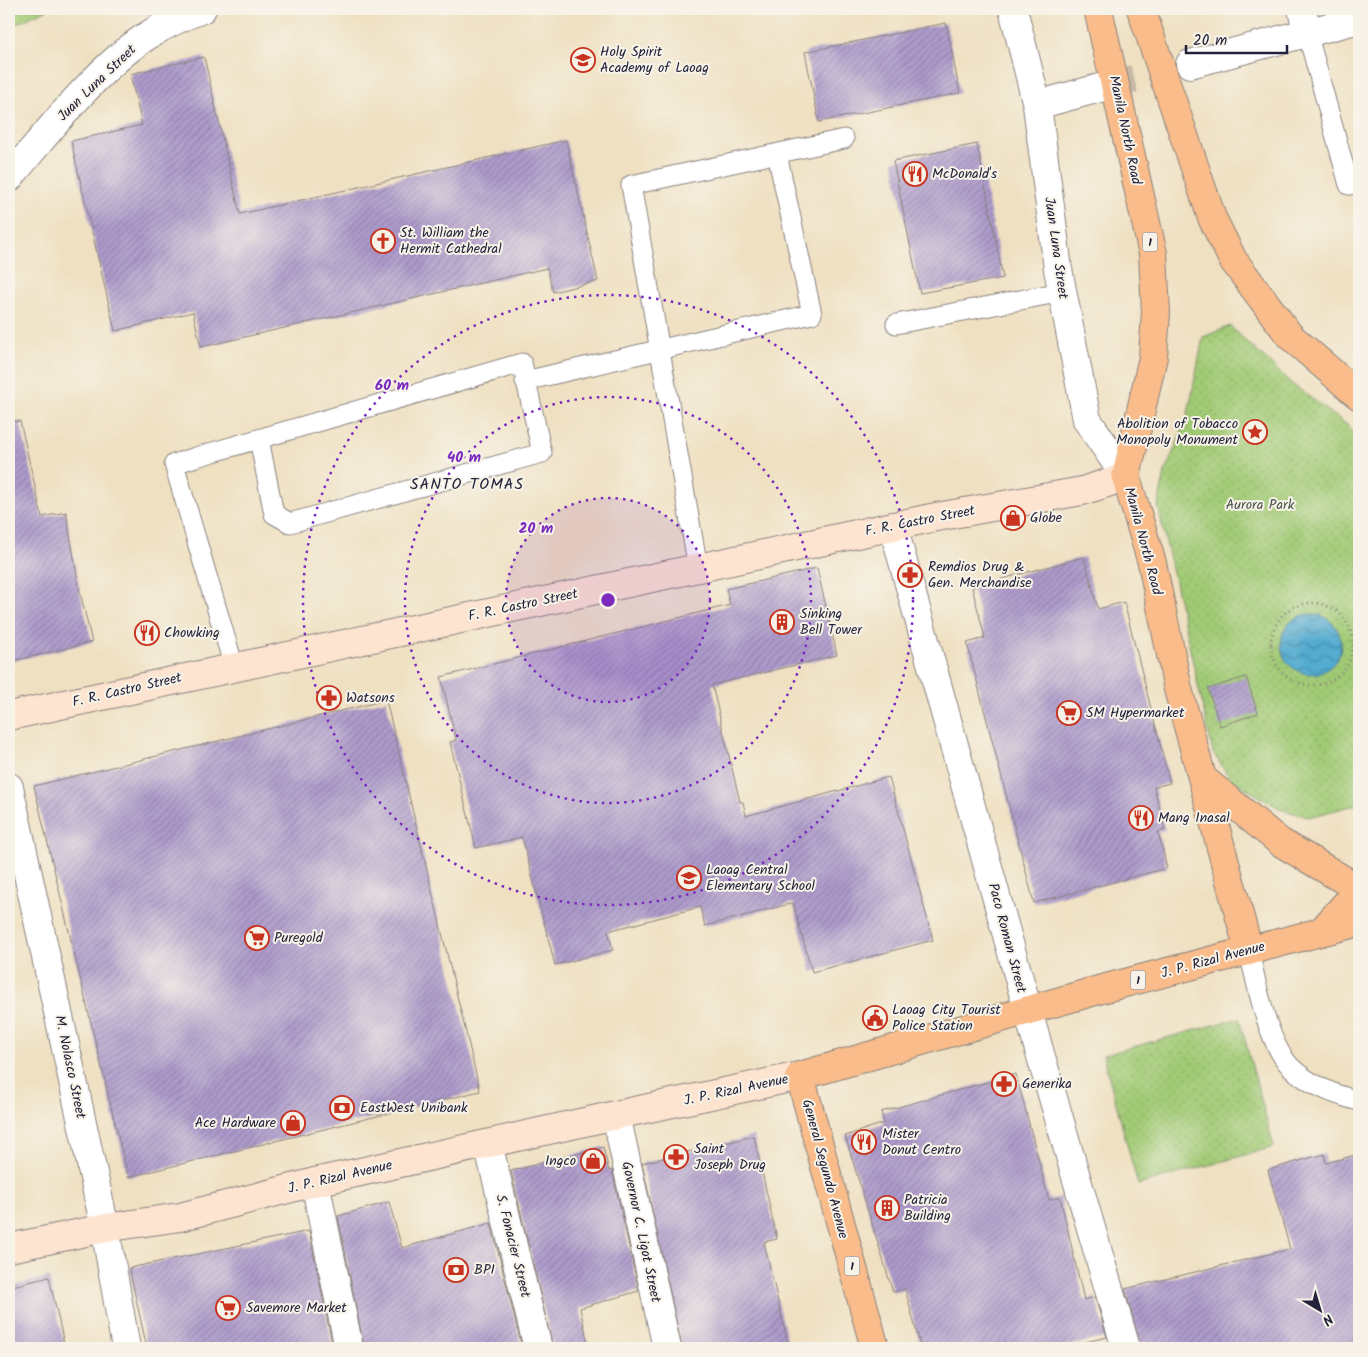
<svg xmlns="http://www.w3.org/2000/svg" width="1368" height="1357" viewBox="0 0 1368 1357" font-family="Kalam,sans-serif">
	<style>
		.park { fill: url(#park-dots); stroke: #627658 }
		.pitch { fill: #a1ca75; stroke: #627658 }
		.water { fill: url(#water-waves); stroke: #3a6686 }
		.building { fill: url(#building-hatch) }
		.lines { fill: none; stroke-linecap: round; stroke-linejoin: round }
		.minor-tunnel { stroke: #c6baa6; stroke-width: 28; stroke-dasharray: 28 14; stroke-linecap: butt }
		.service-casing { stroke: #88817e; stroke-width: 21 }
		.minor-casing { stroke: #88817e; stroke-width: 30 }
		.secondary-casing { stroke: #88817e; stroke-width: 30 }
		.trunk-casing { stroke: #88817e; stroke-width: 30 }
		.path { stroke: #88817e; stroke-width: 3; stroke-dasharray: 1 4; stroke-linecap: butt }
		.service { stroke: #fff; stroke-width: 19 }
		.minor { stroke: #fff; stroke-width: 28 }
		.secondary { stroke: #fde4d0; stroke-width: 28 }
		.trunk { stroke: #f9bc8a; stroke-width: 28 }
		.ring { fill: none; stroke: #7b2cbf; stroke-width: 2.5; stroke-dasharray: 2.5 5 }
		.labels { text-anchor: middle; dominant-baseline: central; stroke-width: 4; stroke-linejoin: round; paint-order: stroke }
		.shield { fill: #f7f3e8; stroke: #62616f; stroke-width: 1 }
		.shield-label { font-size: 12px; font-weight: bold; fill: #22223b }
		.poi-label { font-size: 14px; fill: #22223b; stroke: #f7f3e8; text-anchor: start }
		.street-label { font-size: 14px; fill: #22223b; stroke: #f7f3e8 }
		.park-label { font-size: 14px; fill: #48544c; stroke: #f7f3e8 }
		.quarter-label { font-size: 16px; letter-spacing: 1px; fill: #22223b; stroke: #f7f3e8 }
		.centre { fill: #7b2cbf; stroke: #f7f3e8; stroke-width: 2.5 }
		.ring-label { font-size: 15px; text-anchor: middle; font-weight: bold; fill: #7b2cbf; stroke: #f7f3e8; stroke-width: 4; stroke-linejoin: round; paint-order: stroke }
	</style>
	<defs>
		<pattern id="park-dots" width="8" height="8" patternUnits="userSpaceOnUse" patternTransform="scale(1.25)"><rect width="8" height="8" fill="#a1ca75"/><path d="M2 2h.1M6 6h.1" fill="none" stroke="#8aad66" stroke-width="1.8" stroke-linecap="round"/></pattern>
		<pattern id="water-waves" width="16" height="10" patternUnits="userSpaceOnUse" patternTransform="scale(1.25)"><rect width="16" height="10" fill="#53abd0"/><path d="M0 5q4-4 8 0t8 0" fill="none" stroke="#448baa"/></pattern>
		<pattern id="building-hatch" width="6" height="6" patternUnits="userSpaceOnUse" patternTransform="scale(1.25)"><rect width="6" height="6" fill="#ae9bcc"/><path d="M-1 1l2-2M0 6l6-6M5 7l2-2" fill="none" stroke="#8d7ea7"/></pattern>
	</defs>
	<rect width="100%" height="100%" fill="#f7f3e8"/>
	<filter id="ink" filterUnits="userSpaceOnUse"><feTurbulence type="fractalNoise" baseFrequency=".02" numOctaves="2"/><feDisplacementMap in="SourceGraphic" scale="10" xChannelSelector="R" yChannelSelector="G"/><feConvolveMatrix kernelMatrix="1 2 1 2 8 2 1 2 1" color-interpolation-filters="sRGB"/></filter>
	<filter id="wash" filterUnits="userSpaceOnUse"><feTurbulence type="fractalNoise" baseFrequency=".0096" numOctaves="4" result="noise"/><feDisplacementMap in="SourceGraphic" scale="20" xChannelSelector="R" yChannelSelector="G"/><feGaussianBlur stdDeviation="1.12" result="paint"/><feColorMatrix in="noise" values="0 0 0 0 0 0 0 0 0 0 0 0 0 0 0 0 0 1.4 0 .05"/><feComposite in="paint" operator="in"/></filter>
	<g filter="url(#wash)">
		<rect width="100%" height="100%" fill="#efe0c1"/>
		<path class="park" d="M1230,326L1292,384L1347,425L1359,440V804L1309,817L1283,810L1231,780L1213,753L1158,506L1165,472L1187,419L1203,337Z
			M1239,1018L1274,1147L1138,1185L1103,1055Z"/>
		<path class="pitch" d="M9,9H48L14,25Z"/>
		<path class="water" d="M1281 644a30 30 0 1 1 60 0a30 30 0 1 1-60 0Z"/>
		<g id="blocks">
			<path class="building" d="M946,23L960,93L819,122L805,52Z
				M204,57L240,214L566,140L598,281L553,292L547,268L201,347L193,312L115,331L71,141L142,125L130,74Z
				M977,144L1003,278L920,293L893,161Z
				M20,421L42,517L66,512L80,592L92,642L9,662V422Z
				M1084,557L1098,609L1124,602L1170,783L1154,787L1165,830L1158,832L1167,868L1034,903L967,643L985,638L972,587Z
				M817,568L837,655L712,685L740,802H743L746,816L889,777L933,940L812,972L793,903L705,926L700,907L608,931L613,950L555,965L522,837L476,848L450,742L456,740L441,677L730,605L726,589Z
				M1246,677L1258,713L1220,726L1208,689Z
				M386,700L480,1091L128,1177L34,786Z
				M1016,1074L1049,1200L1060,1197L1084,1300L1095,1297L1107,1337L1060,1348H921L905,1289L893,1292L845,1136L884,1123L881,1112Z
				M754,1136L777,1239L764,1242L789,1348H682L642,1163Z
				M603,1147L609,1171L612,1170L639,1291L580,1308L589,1348H553L511,1171Z
				M1324,1154L1326,1163L1359,1154V1348H1141L1125,1289L1290,1249L1268,1170Z
				M389,1202L402,1248L491,1223L522,1348H364L338,1216Z
				M309,1231L333,1348H147L129,1268Z
				M49,1277L65,1348H9V1287Z"/>
		</g>
	</g>
	<g filter="url(#ink)">
		<use href="#blocks" fill-opacity="0" stroke="#88817e" stroke-width="1"/>
		<g class="lines">
			<path class="minor-tunnel" d="M1107,86L1186,65"/>
			<defs>
				<path id="service" d="M1307,32L1349,185
					M896,324L1062,292
					M525,381L812,314L777,154
					M698,568L631,185L844,139
					M234,667L174,464L196,457L522,363L542,453L290,523L274,514L259,439
					M1249,951C1256,982 1268,1045 1291,1067C1309,1085 1335,1095 1359,1101"/>
				<path id="minor" d="M1013,9L1037,105L1058,269L1087,420L1126,477
					M1302,9L1307,32
					M1190,64L1359,19
					M1037,105L1107,86
					M9,178C47,133 97,68 147,36C164,25 183,16 202,9
					M893,526L1037,1043L1126,1348
					M9,787L105,1228L126,1348
					M616,1115L667,1348
					M488,1144L538,1348
					M315,1182L349,1348"/>
				<path id="secondary" d="M9,716L931,518L1082,491L1126,477
					M9,1248L105,1228L180,1217L315,1182L616,1115L800,1076"/>
				<path id="trunk" d="M1098,9L1153,254L1156,312L1153,357L1126,477L1152,563L1178,689L1249,951
					M1141,9L1212,218L1233,260L1290,336L1359,396
					M1202,778L1280,842L1359,889L1321,932
					M875,1348L800,1076L1102,989L1359,922"/>
			</defs>
			<use href="#service" class="service-casing"/>
			<use href="#minor" class="minor-casing"/>
			<use href="#secondary" class="secondary-casing"/>
			<use href="#trunk" class="trunk-casing"/>
			<path class="path" d="M1271 644a41 41 0 1 1 82 0a41 41 0 1 1-82 0Z"/>
			<use href="#service" class="service"/>
			<use href="#minor" class="minor"/>
			<use href="#secondary" class="secondary"/>
			<use href="#trunk" class="trunk"/>
		</g>
	</g>
	<circle cx="608" cy="600" r="102" fill="#7b2cbf" fill-opacity=".12"/>
	<g class="ring">
		<circle cx="608" cy="600" r="102"/>
		<circle cx="608" cy="600" r="203"/>
		<circle cx="608" cy="600" r="305"/>
	</g>
	<defs>
		<symbol id="school-ring" viewBox="-11 -11 22 22"><circle r="9.5" fill="#f7f3e8" stroke="#c8321e" stroke-width="1.5"/><path d="M0-5L7-2L0 1L-7-2ZM-4 1L0 2.5L4 1V4Q0 6-4 4Z" fill="#c8321e"/></symbol>
		<symbol id="restaurant-ring" viewBox="-11 -11 22 22"><circle r="9.5" fill="#f7f3e8" stroke="#c8321e" stroke-width="1.5"/><path d="M-5-6h1v4h1v-4h1v4h1v-4h1v5L-1.5 .5V6h-2V.5L-5-1ZM5-6V6H3V1.5H1.5Q1.5-4 5-6Z" fill="#c8321e"/></symbol>
		<symbol id="church-ring" viewBox="-11 -11 22 22"><circle r="9.5" fill="#f7f3e8" stroke="#c8321e" stroke-width="1.5"/><path d="M-1.2-6h2.4v3.5h3.3v2.4h-3.3V6h-2.4V-.1h-3.3v-2.4h3.3Z" fill="#c8321e"/></symbol>
		<symbol id="sight-ring" viewBox="-11 -11 22 22"><circle r="9.5" fill="#f7f3e8" stroke="#c8321e" stroke-width="1.5"/><path d="M0-6L1.8-2.2L6-1.7L2.9 1.2L3.7 5.4L0 3.3L-3.7 5.4L-2.9 1.2L-6-1.7L-1.8-2.2Z" fill="#c8321e"/></symbol>
		<symbol id="shop-ring" viewBox="-11 -11 22 22"><circle r="9.5" fill="#f7f3e8" stroke="#c8321e" stroke-width="1.5"/><path d="M-5-2.5h2.3a2.7 3.5 0 0 1 5.4 0H5L5.5 6h-11ZM-1.5-2.5h3a1.5 2.3 0 0 0-3 0Z" fill="#c8321e"/></symbol>
		<symbol id="pharmacy-ring" viewBox="-11 -11 22 22"><circle r="9.5" fill="#f7f3e8" stroke="#c8321e" stroke-width="1.5"/><path d="M-2-6h4v4h4v4h-4v4h-4v-4h-4v-4h4Z" fill="#c8321e"/></symbol>
		<symbol id="building-ring" viewBox="-11 -11 22 22"><circle r="9.5" fill="#f7f3e8" stroke="#c8321e" stroke-width="1.5"/><path d="M-4-6H4V6H1V3H-1V6H-4ZM-2.5-4.3h1.7v1.8h-1.7ZM.8-4.3h1.7v1.8H.8ZM-2.5-1h1.7V.8h-1.7ZM.8-1h1.7V.8H.8Z" fill="#c8321e"/></symbol>
		<symbol id="supermarket-ring" viewBox="-11 -11 22 22"><circle r="9.5" fill="#f7f3e8" stroke="#c8321e" stroke-width="1.5"/><path d="M-6-5.5h2.5l.6 2H6L4.5 2H-2.5L-4.4-4H-6ZM-1.5 3.2a1.3 1.3 0 1 0 .1 0ZM3 3.2a1.3 1.3 0 1 0 .1 0Z" fill="#c8321e"/></symbol>
		<symbol id="civic-ring" viewBox="-11 -11 22 22"><circle r="9.5" fill="#f7f3e8" stroke="#c8321e" stroke-width="1.5"/><path d="M-.6-6.5H3V-4.5H.6V-3L4-1V1h2V6H-6V1h2V-1L-.6-3ZM-1.2 2.5V6h2.4V2.5Z" fill="#c8321e"/></symbol>
		<symbol id="bank-ring" viewBox="-11 -11 22 22"><circle r="9.5" fill="#f7f3e8" stroke="#c8321e" stroke-width="1.5"/><path d="M-6-4H6V4H-6ZM0-2.3a2.3 2.3 0 1 0 0 4.6a2.3 2.3 0 1 0 0-4.6Z" fill="#c8321e"/></symbol>
	</defs>
	<g fill-rule="evenodd">
		<use href="#school-ring" x="569" y="46" width="28" height="28"/>
		<use href="#restaurant-ring" x="901" y="160" width="28" height="28"/>
		<use href="#church-ring" x="369" y="227" width="28" height="28"/>
		<use href="#sight-ring" x="1241" y="418" width="28" height="28"/>
		<use href="#shop-ring" x="999" y="504" width="28" height="28"/>
		<use href="#pharmacy-ring" x="896" y="561" width="28" height="28"/>
		<use href="#building-ring" x="768" y="608" width="28" height="28"/>
		<use href="#restaurant-ring" x="133" y="619" width="28" height="28"/>
		<use href="#pharmacy-ring" x="315" y="684" width="28" height="28"/>
		<use href="#supermarket-ring" x="1055" y="699" width="28" height="28"/>
		<use href="#restaurant-ring" x="1127" y="804" width="28" height="28"/>
		<use href="#school-ring" x="675" y="864" width="28" height="28"/>
		<use href="#supermarket-ring" x="243" y="924" width="28" height="28"/>
		<use href="#civic-ring" x="861" y="1004" width="28" height="28"/>
		<use href="#pharmacy-ring" x="990" y="1070" width="28" height="28"/>
		<use href="#bank-ring" x="328" y="1094" width="28" height="28"/>
		<use href="#shop-ring" x="279" y="1109" width="28" height="28"/>
		<use href="#restaurant-ring" x="850" y="1128" width="28" height="28"/>
		<use href="#pharmacy-ring" x="662" y="1143" width="28" height="28"/>
		<use href="#shop-ring" x="579" y="1147" width="28" height="28"/>
		<use href="#building-ring" x="873" y="1194" width="28" height="28"/>
		<use href="#bank-ring" x="442" y="1256" width="28" height="28"/>
		<use href="#supermarket-ring" x="214" y="1294" width="28" height="28"/>
	</g>
	<g class="labels">
		<g class="shield">
			<rect x="1142.5" y="232.5" width="15" height="19" rx="4"/>
			<rect x="1130.5" y="970.5" width="15" height="19" rx="4"/>
			<rect x="844.5" y="1256.5" width="15" height="19" rx="4"/>
		</g>
		<g class="shield-label">
			<text x="1150" y="242">1</text>
			<text x="1138" y="980">1</text>
			<text x="852" y="1266">1</text>
		</g>
		<g class="poi-label">
			<text x="600" y="52">Holy Spirit<tspan x="600" dy="16">Academy of Laoag</tspan></text>
			<text x="932" y="174">McDonald's</text>
			<text x="400" y="233">St. William the<tspan x="400" dy="16">Hermit Cathedral</tspan></text>
			<text x="1238" y="424" text-anchor="end">Abolition of Tobacco<tspan x="1238" dy="16">Monopoly Monument</tspan></text>
			<text x="1030" y="518">Globe</text>
			<text x="928" y="567">Remdios Drug &amp;<tspan x="928" dy="16">Gen. Merchandise</tspan></text>
			<text x="800" y="614">Sinking<tspan x="800" dy="16">Bell Tower</tspan></text>
			<text x="164" y="633">Chowking</text>
			<text x="346" y="698">Watsons</text>
			<text x="1086" y="713">SM Hypermarket</text>
			<text x="1158" y="818">Mang Inasal</text>
			<text x="706" y="870">Laoag Central<tspan x="706" dy="16">Elementary School</tspan></text>
			<text x="274" y="938">Puregold</text>
			<text x="892" y="1010">Laoag City Tourist<tspan x="892" dy="16">Police Station</tspan></text>
			<text x="1022" y="1084">Generika</text>
			<text x="360" y="1108">EastWest Unibank</text>
			<text x="276" y="1123" text-anchor="end">Ace Hardware</text>
			<text x="882" y="1134">Mister<tspan x="882" dy="16">Donut Centro</tspan></text>
			<text x="694" y="1149">Saint<tspan x="694" dy="16">Joseph Drug</tspan></text>
			<text x="576" y="1161" text-anchor="end">Ingco</text>
			<text x="904" y="1200">Patricia<tspan x="904" dy="16">Building</tspan></text>
			<text x="474" y="1270">BPI</text>
			<text x="246" y="1308">Savemore Market</text>
		</g>
		<g class="street-label">
			<text transform="translate(97 83) rotate(-44)">Juan Luna Street</text>
			<text transform="translate(1125 130) rotate(78)">Manila North Road</text>
			<text transform="translate(1056 248) rotate(82)">Juan Luna Street</text>
			<text transform="translate(920 521) rotate(-11)">F. R. Castro Street</text>
			<text transform="translate(1143 541) rotate(75)">Manila North Road</text>
			<text transform="translate(523 605) rotate(-12)">F. R. Castro Street</text>
			<text transform="translate(127 690) rotate(-13)">F. R. Castro Street</text>
			<text transform="translate(1007 938) rotate(75)">Paco Roman Street</text>
			<text transform="translate(1213 960) rotate(-15)">J. P. Rizal Avenue</text>
			<text transform="translate(70 1067) rotate(78)">M. Nolasco Street</text>
			<text transform="translate(736 1090) rotate(-12)">J. P. Rizal Avenue</text>
			<text transform="translate(825 1169) rotate(75)">General Segundo Avenue</text>
			<text transform="translate(340 1177) rotate(-13)">J. P. Rizal Avenue</text>
			<text transform="translate(641 1232) rotate(78)">Governor C. Ligot Street</text>
			<text transform="translate(513 1246) rotate(76)">S. Fonacier Street</text>
		</g>
		<g class="park-label">
			<text x="1260" y="505">Aurora Park</text>
		</g>
		<g class="quarter-label">
			<text x="467" y="484">SANTO TOMAS</text>
		</g>
	</g>
	<circle cx="608" cy="600" r="8" class="centre"/>
	<g class="ring-label">
		<text x="392" y="390">60 m</text>
		<text x="464" y="462">40 m</text>
		<text x="536" y="533">20 m</text>
	</g>
	<rect width="1368" height="1357" fill="none" stroke="#f7f3e8" stroke-width="30"/>
	<g transform="translate(1320 1310) rotate(142)" stroke="#f7f3e8" stroke-width="4" paint-order="stroke">
	<path d="M0-4L9 19L0 12L-9 19Z" fill="#22223b"/>
	<text y="-8" font-size="14" font-weight="bold" text-anchor="middle" fill="#22223b">N</text>
	</g>
	<path d="M1186 45v8h101v-8" fill="none" stroke="#22223b" stroke-width="2.5"/>
	<text x="1193" y="45" font-size="15" fill="#22223b" stroke="#f7f3e8" stroke-width="4" paint-order="stroke">20 m</text>
</svg>
